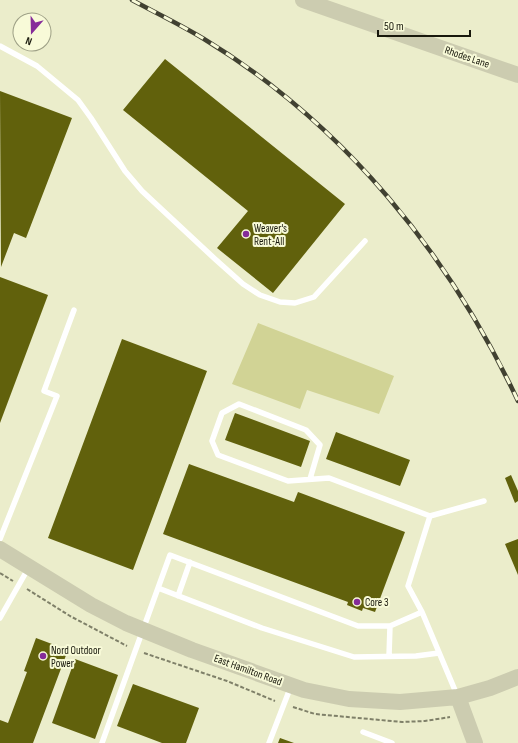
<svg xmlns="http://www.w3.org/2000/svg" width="518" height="743" viewBox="0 0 518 743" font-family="'Sofia Sans Condensed',sans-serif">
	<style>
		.green { fill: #d1d395 }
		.building { fill: #61610c }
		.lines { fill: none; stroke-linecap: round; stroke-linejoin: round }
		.path { stroke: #7f8069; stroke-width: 2; stroke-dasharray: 4 2; stroke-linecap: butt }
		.lane { stroke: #fff; stroke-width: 5.5 }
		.secondary { stroke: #ccccb0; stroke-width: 16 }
		.rail-casing { stroke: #414131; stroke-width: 4.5 }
		.rail { stroke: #f8fad8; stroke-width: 3; stroke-dasharray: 9; stroke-linecap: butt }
		.poi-dot { fill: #852c99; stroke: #f8fad8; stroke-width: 1.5 }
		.labels { text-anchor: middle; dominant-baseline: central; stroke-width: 4; stroke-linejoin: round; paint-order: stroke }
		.street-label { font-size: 11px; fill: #18180c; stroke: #f8fad8 }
		.poi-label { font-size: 11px; fill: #18180c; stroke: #f8fad8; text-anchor: start }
	</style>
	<rect width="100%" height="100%" fill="#ebedcb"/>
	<path class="green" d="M258,323L394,376L379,414L307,390L300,409L232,384Z"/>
	<path class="building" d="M165,59L345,204L273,293L217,248L248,211L123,110Z
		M0,91L72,118L26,238L14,233L1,267Z
		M0,277L48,295L0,423Z
		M122,339L207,371L133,570L48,538Z
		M235,413L310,441L301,467L225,440Z
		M336,432L410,460L400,486L326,459Z
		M189,464L294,502L298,492L405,532L375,612L363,608L362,611L347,605L348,602L163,534Z
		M511,475L518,491V501L515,503L505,478Z
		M518,539V575L505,544Z
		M36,638L68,650L33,743H0V720L8,723L27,672L24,671Z
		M75,659L118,675L95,739L52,723Z
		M133,684L199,708L186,743H162L117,726Z
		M280,738L294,743H278Z"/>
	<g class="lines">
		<path class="path" d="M0,573L13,581
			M27,589L70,616L127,646
			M144,653L227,681L275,701
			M293,707L315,714L402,722L425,721L450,717"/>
		<path class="lane" d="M0,46L37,66L78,100L91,118L125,171L142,191L215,259L243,284L260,295L280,302L295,303L314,297L365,241
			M310,479L320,445L306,430L239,404L222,413L212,441L218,455L288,481L329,478L430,516L408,586L422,612L457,695
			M430,516L484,501
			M0,539L57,396L44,391L74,310
			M158,588L170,555L358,626H390L422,612
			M178,596L190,562
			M0,618L29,567
			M389,656L390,626
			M363,732L392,743
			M102,743L158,588L262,628L354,657L416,656L439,653
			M269,743L291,686"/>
		<path class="secondary" d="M303,0L518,75
			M0,549L91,605L126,623L192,650L304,690L349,699L400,702L458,697L490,688L518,677
			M458,697L475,743"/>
		<defs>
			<path id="rail" d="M132,0C156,13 181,25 204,39C344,124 449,254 518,401"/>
		</defs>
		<use href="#rail" class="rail-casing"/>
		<use href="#rail" class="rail"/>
	</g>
	<g class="poi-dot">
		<circle cx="246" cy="234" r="4"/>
		<circle cx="357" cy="602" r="4"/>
		<circle cx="43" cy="656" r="4"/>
	</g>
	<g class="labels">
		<g class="street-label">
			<text transform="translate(467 57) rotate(19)">Rhodes Lane</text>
			<text transform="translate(248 670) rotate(20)">East Hamilton Road</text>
		</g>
		<g class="poi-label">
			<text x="254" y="228">Weaver's<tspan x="254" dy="13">Rent-All</tspan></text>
			<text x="365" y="602">Core 3</text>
			<text x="51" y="650">Nord Outdoor<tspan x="51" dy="13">Power</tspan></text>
		</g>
	</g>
	<g transform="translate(32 32) rotate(200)"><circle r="19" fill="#f8fad8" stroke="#9ea086"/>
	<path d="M0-3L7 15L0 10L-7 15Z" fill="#852c99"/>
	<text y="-6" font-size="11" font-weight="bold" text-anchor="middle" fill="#18180c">N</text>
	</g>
	<path d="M378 30v6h92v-6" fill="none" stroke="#18180c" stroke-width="2"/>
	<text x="384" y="30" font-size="12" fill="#18180c" stroke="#f8fad8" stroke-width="3" paint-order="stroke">50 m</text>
</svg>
